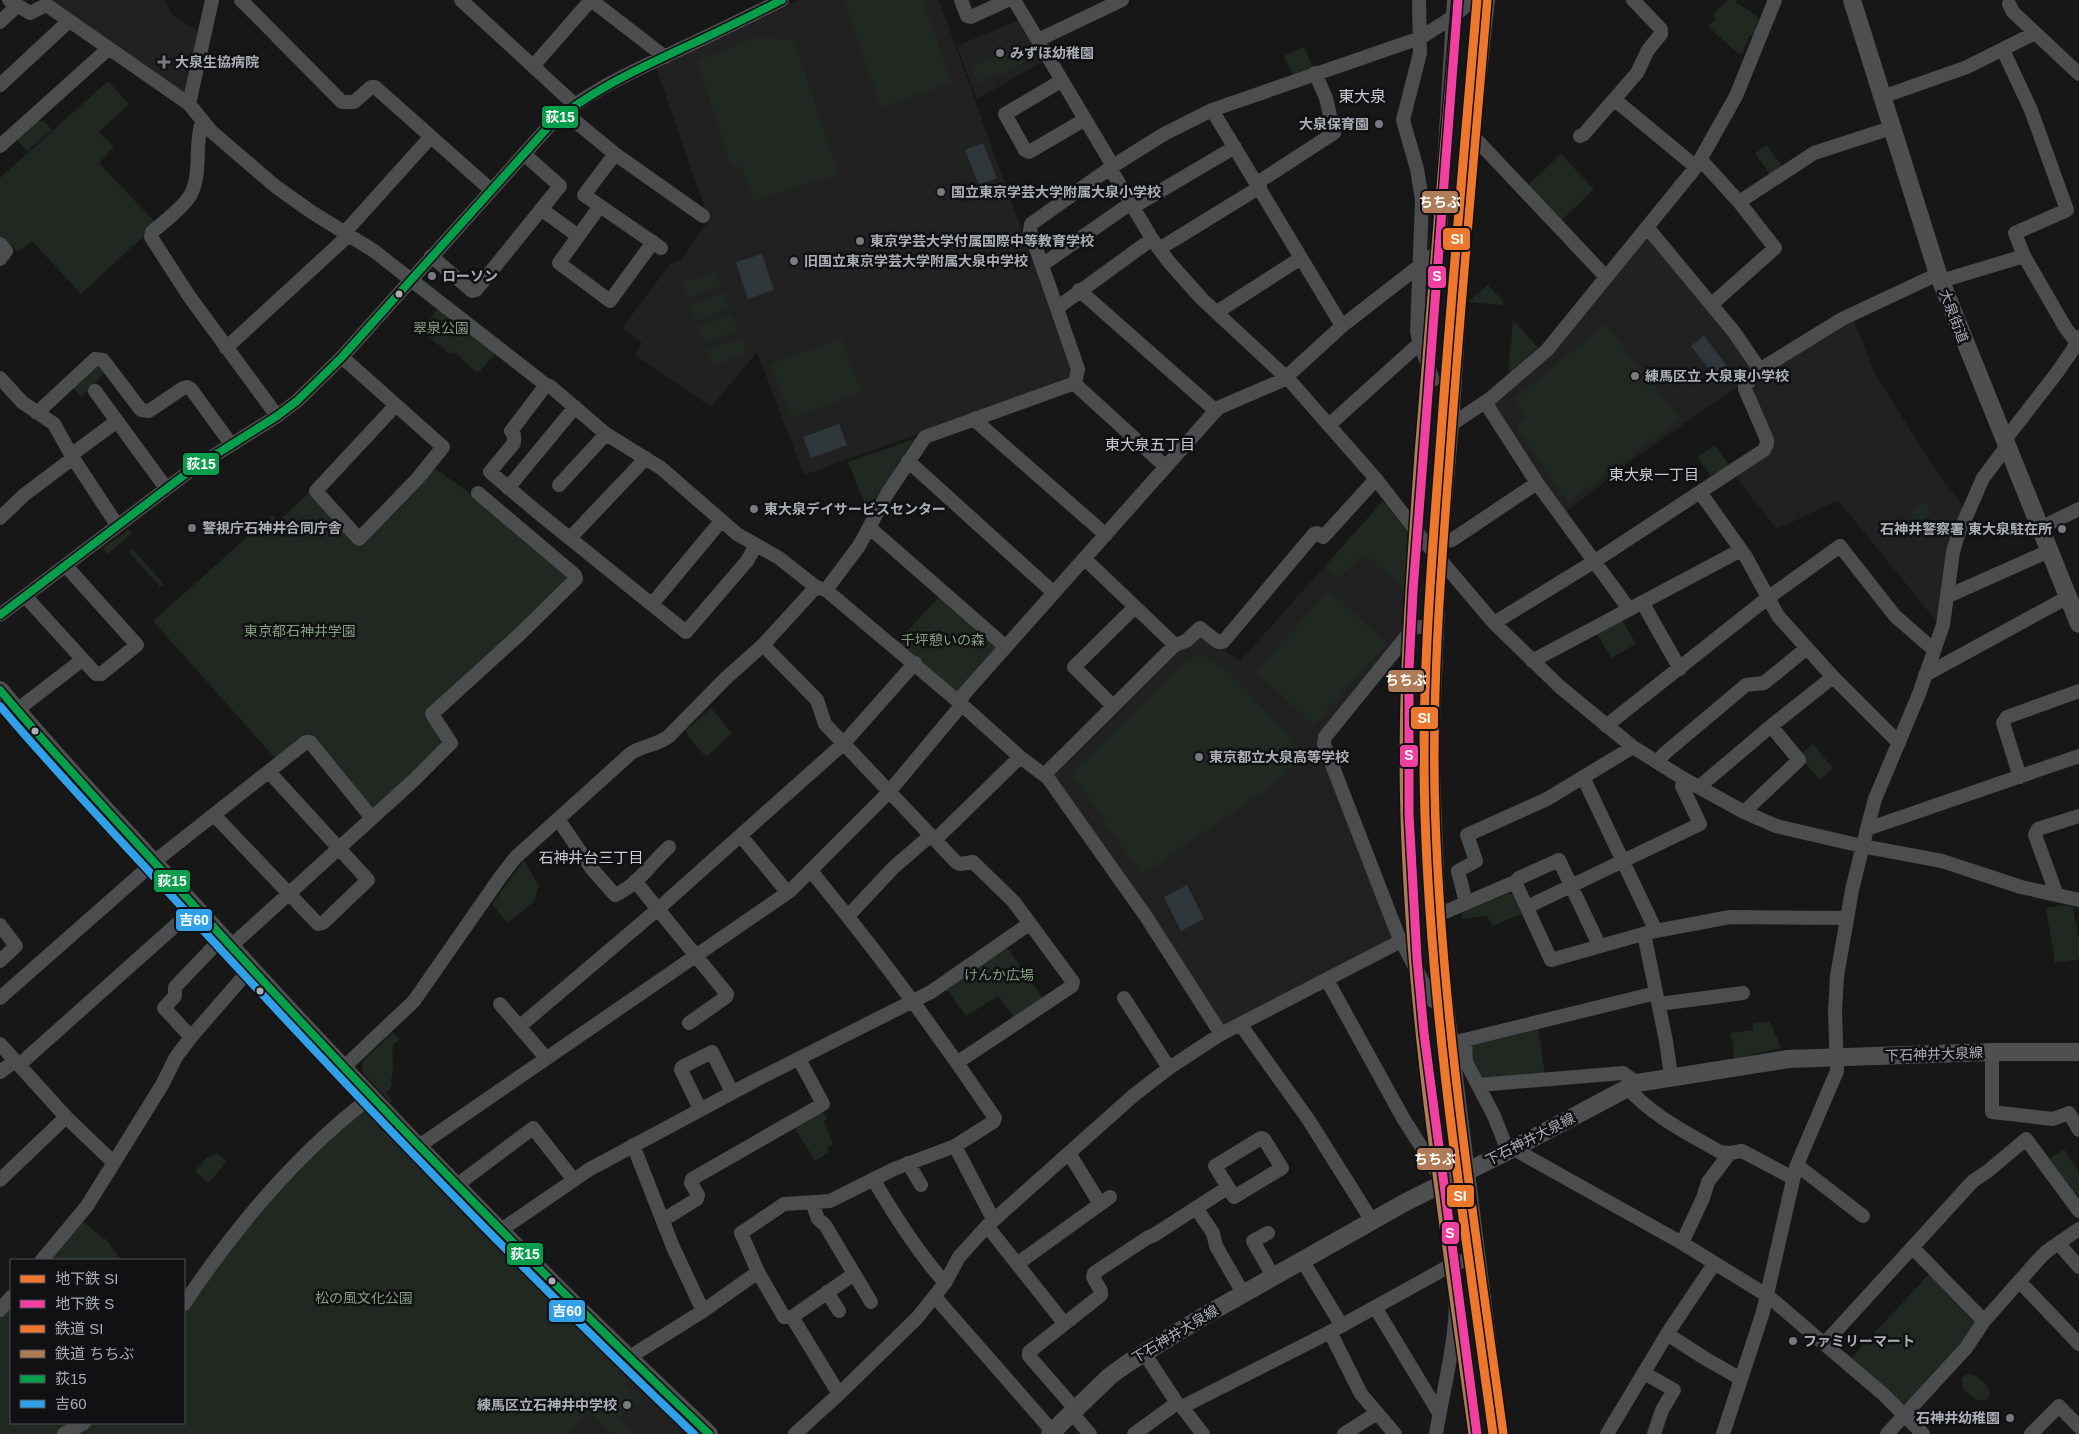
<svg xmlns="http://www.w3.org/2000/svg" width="2079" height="1434" viewBox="0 0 2079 1434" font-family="Arial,'Noto Sans JP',sans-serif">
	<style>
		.built { fill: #212122 }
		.green { fill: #212721 }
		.water { fill: #2f373b }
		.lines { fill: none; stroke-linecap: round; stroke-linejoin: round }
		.minor { stroke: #4c4d4f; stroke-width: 14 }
		.major { stroke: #4e4f51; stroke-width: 18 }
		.bus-1-casing { stroke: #111113; stroke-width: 11 }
		.bus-2-casing { stroke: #111113; stroke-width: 11 }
		.bus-1 { stroke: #069e4a; stroke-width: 8 }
		.bus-2 { stroke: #30a0e9; stroke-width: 8 }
		.rail-1-casing { stroke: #111113; stroke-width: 12 }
		.rail-2-casing { stroke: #111113; stroke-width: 12 }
		.rail-1 { stroke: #ed772d; stroke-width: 9 }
		.rail-2 { stroke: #b07c57; stroke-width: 9 }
		.metro-1-casing { stroke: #111113; stroke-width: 12 }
		.metro-2-casing { stroke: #111113; stroke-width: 12 }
		.metro-1 { stroke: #ed772d; stroke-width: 9 }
		.metro-2 { stroke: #f240a1; stroke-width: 9 }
		.poi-dot { fill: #777a7e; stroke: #111113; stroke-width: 2 }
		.bus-dot { fill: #aaafb6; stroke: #111113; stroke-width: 2 }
		.labels { text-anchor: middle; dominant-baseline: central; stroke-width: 5; stroke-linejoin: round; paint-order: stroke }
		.poi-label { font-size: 14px; font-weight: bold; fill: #aaafb6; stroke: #111113; text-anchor: start }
		.street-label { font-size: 14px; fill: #aaafb6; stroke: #111113 }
		.park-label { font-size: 14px; fill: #859f83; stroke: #111113 }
		.neighbourhood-label { font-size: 15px; fill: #cacdd3; stroke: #111113 }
		.quarter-label { font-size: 16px; fill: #cacdd3; stroke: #111113 }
		.line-badge { stroke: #111113; stroke-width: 2 }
		.badge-label { font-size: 14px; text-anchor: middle; font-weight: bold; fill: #fff }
	</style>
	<rect width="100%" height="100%" fill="#171717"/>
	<path class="built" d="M49,0H165L173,16L200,31L186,94Z
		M798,0H939L1073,373L1071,379L804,475L757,352L711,407L635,355L642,343L622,328L670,264L681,260L709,220L655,65Z
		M1021,19L1045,60L977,99L957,46Z
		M1647,234L1753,366L1740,385L1636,457L1566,512L1494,409L1495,400Z
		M1853,319L1875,374L1939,475L1965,508L1937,622L1838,500L1777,529L1734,475L1769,452L1749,388L1760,375Z
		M1383,501L1420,548L1415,619L1319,739L1392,939L1225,1028L1055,780V775L1198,633L1240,661Z
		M627,1370L692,1434H561Z"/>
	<path class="green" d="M844,0H923L952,83L881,107Z
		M1728,0H1737L1736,3C1745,7 1751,13 1759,18L1753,36L1750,35L1742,54L1737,53L1708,26L1716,19L1713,14Z
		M757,37L794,40L839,174L753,201L740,164L731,167L697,60Z
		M1022,45L1030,59L1001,76L998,73L979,84L972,68L974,67V65L999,55L1000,56Z
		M1304,47L1313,67L1293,76L1284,56Z
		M108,81L129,104L99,132L114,147L99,163L157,224L81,294L32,241L18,252L0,236V178Z
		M37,121H44L52,130L27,151L17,140Z
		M1767,145L1783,168L1771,176L1755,153Z
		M1561,154L1594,189L1561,221L1527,186Z
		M715,271L721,286L688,299L682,283Z
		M1488,285L1504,302L1501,305L1468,302Z
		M724,292L730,308L696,321L690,305Z
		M439,308L495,354L480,371L476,372L453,351L450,354L420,330Z
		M732,314L738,330L704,343L698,327Z
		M1513,320L1538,347L1510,373L1508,368Z
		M1605,324L1681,419L1568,503L1516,427L1525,415L1514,399Z
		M741,337L747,353L713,366L707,350Z
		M841,338L862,392L791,418L770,364Z
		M96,363L107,370L82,397L71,386Z
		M914,439L868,511L848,462Z
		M1715,445L1729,465L1711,476L1697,457Z
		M433,467L470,493L567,574L568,581L498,649L424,715L445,740L371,812L306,734L275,758L153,621L272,515L279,521L310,491L361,546Z
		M1383,501L1416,543L1412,596L1364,554L1339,578L1325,566Z
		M1921,502L1928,505L1930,513L1927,519L1919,522L1913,520L1910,515L1913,508L1914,509Z
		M130,529L131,534L108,554L104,550V547Z
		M1913 536a6 6 0 1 1 12 0a6 6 0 1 1-12 0Z
		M133,549L164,584L160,587L129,552Z
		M1329,590L1387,643L1314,725L1255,672Z
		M941,595L999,645L957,696L896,643Z
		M1620,617L1636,644L1611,658L1595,631Z
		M1199,653L1228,671L1290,736L1294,749L1292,762L1285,776L1277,782L1142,875L1071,773L1187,661L1190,662Z
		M711,708L732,733L706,757L687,735L686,730Z
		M1813,744L1833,768L1820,780L1799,756Z
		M524,860L539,886L534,902L507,923L492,904Z
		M1508,893L1513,895L1522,914L1492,926L1487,916L1463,919L1462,913Z
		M2064,905L2073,908L2079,941V959L2055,963L2046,908Z
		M1006,946L1044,1000L1015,1019L998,996L966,1016L945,987Z
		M1770,1021L1781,1048L1734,1059L1731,1033L1753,1030V1023Z
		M1538,1027L1545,1075L1481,1081L1470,1062L1471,1043Z
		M393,1032L400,1040L393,1044C391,1057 396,1070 390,1082L393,1084L387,1093L392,1101L391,1103L362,1072V1062Z
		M368,1105L527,1271L626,1370L623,1373L630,1381L625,1384L642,1397L620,1417L632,1432L630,1434H611L590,1412L566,1434H0V1316L11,1299V1423H184V1309L275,1191Z
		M818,1112L824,1113L827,1119L824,1121L833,1144L827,1147L829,1152L815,1161L796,1130V1125Z
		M2064,1149L2079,1172V1205L2048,1160Z
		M214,1154H218L227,1162L208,1183L195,1171L207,1157L210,1158Z
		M80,1221L82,1224L84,1222L102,1238L106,1239L121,1260H53L49,1256Z
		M1932,1271L1980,1322L1909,1405L1903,1406L1850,1359Z
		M1971,1374C1981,1378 1993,1387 1988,1399L1979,1401L1964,1390L1961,1379L1965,1375Z"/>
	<path class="water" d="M983,143L997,178L979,185L965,150Z
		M762,254L774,290L748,299L736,262Z
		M1704,336L1728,367L1715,377L1691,346Z
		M839,424L847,445L811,458L803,437Z
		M1187,885L1204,919L1181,931L1164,897Z"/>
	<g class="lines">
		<path class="minor" d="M9,0L30,13L44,6H48L189,104L211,131L275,186L310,211L374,251L546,385L550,386L606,434L661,468L737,534L779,558L816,587L826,590L960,703L1020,757L1048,778L1147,918L1221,1034
			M241,0L342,102H354L371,87H375L491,190
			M461,0L574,104
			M591,0L665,57
			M961,0L967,16L971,17L1008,0
			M1014,0L1113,166
			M1488,0L1473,136L1606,277
			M2009,4L2013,12L2079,74
			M0,22L17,6
			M1038,40L1122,0
			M534,65L591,0
			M1061,81L1005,114L1025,150L1029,152L1084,120
			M0,85L69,21
			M1882,97L1967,67L2035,33
			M1615,100L1696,167
			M189,104L212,0
			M1212,110L1342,326
			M564,112L615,154L703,216
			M202,122C194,145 202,172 191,194C186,204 162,224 152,232L151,237L189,296L277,416
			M1473,136L1470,148L1452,424L1440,559L1432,747L1440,950L1501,1434
			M1580,136L1584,134L1637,73L1648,50L1661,34V29L1633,0
			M0,146L108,49
			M615,154L584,195L661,248
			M1701,160L1739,202L1814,153L1891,128
			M1110,168L1152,239L1169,262L1202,299L1291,382L1376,479L1420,536L1494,623L1560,687L1633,747L1684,779L1744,812L1776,826L1862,846L1942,861L2021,887L2079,900
			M1257,183L1334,133L1326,98L1315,73
			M600,206L559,263L610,301L653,242
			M1133,207L1235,147
			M541,209L578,236
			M1647,227L1734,332L1760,370
			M345,232L427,141L431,138
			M0,244L6,251L0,259
			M1159,249L1260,187
			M431,256L472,291L476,290L560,186L524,154
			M2024,256L2065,327L2079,346
			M1042,265L1131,203
			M1941,281L2024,256L2015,233L2067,210L2031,110L2003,50
			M1079,290L1216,411
			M1712,304L1775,248L1739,202
			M1057,308L1152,239
			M1217,312L1301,258
			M1420,343L1433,380
			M226,348L349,235
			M342,357L443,447L418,478L359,539L316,491L395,406
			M0,378L22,402L54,424L73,458L117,525
			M546,385L511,431L514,435V443L490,472L536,511L686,632L747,561L756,545
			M95,391L166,488
			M1485,402L1537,483
			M37,413L95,359L103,360L141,410L149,411L183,388L187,387L191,389L231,444
			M976,418L978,423L1106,535
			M1452,424L1491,398L1547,350L1696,167L1736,96L1775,0
			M1329,425L1420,343L1417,332L1422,200L1417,169L1403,120L1420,53L1419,0
			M2004,441L2056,374L2072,351L2079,337
			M71,455L117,421
			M908,461L1054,593
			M1166,467L1077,386L1075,383L1078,369L1030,231L1031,224L1113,166L1164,134L1212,110L1420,38L1453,17L1472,0
			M559,485L606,434
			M508,488L575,407
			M1700,492L1746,557L1778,616L1833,677L1899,743
			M0,518L24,495L73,458
			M870,528L1006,647
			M2040,528L2079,509
			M570,538L646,458
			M1442,541L1452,540L1537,483L1629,609
			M1085,559L1175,645
			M826,590L859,546L887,494L925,437L1075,383
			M25,596L96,674H101L137,645L66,566
			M1948,596L2049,551
			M1642,602L1680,669
			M652,604L721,521
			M0,615L191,470L277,416L297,401L342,357L550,125C586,92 628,74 672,53C709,36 745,18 782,0
			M1494,623L1595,561L1764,450L1767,444V440L1745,389V386L1756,372L1842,319L1938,274
			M1437,627H1414L1325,737L1324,744L1398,935L1433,1001H1447
			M763,645L817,700L825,724L956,862L960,864L973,862L1014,902L1073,982L1072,986L958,1062
			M1532,661L1741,550
			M1925,675L2068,597
			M1113,706L1074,667L1135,607
			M17,710L82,660
			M1606,726L1765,600L1840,546L1895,616L1934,650
			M1657,762L1665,753L1746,685L1764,683L1807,648
			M1044,775L1175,645L1186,641L1200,628L1218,642H1223L1314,534L1317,533L1323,537L1325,535L1376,479
			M1583,777L1656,931
			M2020,777L2003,723L2007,717L2079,691
			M1699,787L1771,726L1833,677
			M1744,812L1799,760L1771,726
			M214,815L318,924L323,923L368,880L269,772
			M558,819L592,869L615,895C638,885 652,862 669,847
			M1867,829L2079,756
			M741,836L787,892
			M935,840L1020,757
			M811,871C876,950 937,1032 995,1118L993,1122L955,1146L894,1169L830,1201L784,1204L741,1233L758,1272L784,1317H792L854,1274
			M635,881L727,994L726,997L689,1023
			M1515,882L1551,960L1650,932L1730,917L1847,918
			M2055,894V890L2035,835L2038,829L2079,816
			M1466,903L1458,871L1476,861L1467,835L1547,799L1633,747
			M1527,907L1700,824L1682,786L1684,779
			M1438,915L1515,882L1519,878L1559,860L1599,945
			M848,916L894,867L930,836
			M0,925L16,946L0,961
			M1644,934L1666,1041L1671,1076
			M230,947L414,780L451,743L432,714L520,634L576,579L575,575L478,493
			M1327,980L1403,1118L1444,1183
			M0,998L159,858L306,742H310L372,818
			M1124,998L1169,1068
			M500,1004L546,1058
			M1659,1004L1743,993
			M1240,1024L1308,1119L1372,1221
			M519,1027L658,909L843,744L915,663
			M191,1037L164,1008L175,996V987L222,938
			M1465,1040L1466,1062L1494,1116L1508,1151
			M1452,1043L1656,993
			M0,1044L66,1117L114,1163
			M1992,1052V1112L2053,1119L2069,1113L2079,1130
			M19,1065L195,908
			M343,1068L414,1001L501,876L516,857L630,754C642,745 657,746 669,736L726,678L763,645L816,587
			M0,1072L15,1061
			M1478,1085L1623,1073L1637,1083
			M1627,1087C1652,1116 1687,1133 1720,1152L1730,1153L1742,1151L1793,1178
			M700,1109L681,1070L682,1067L712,1052L732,1092
			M1261,1138L1264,1139L1282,1168L1234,1197L1215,1166Z
			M633,1145L673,1247L703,1311
			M419,1146L790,891L888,793L959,708L963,695L1218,408L1283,380L1342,326L1436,253L1439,248L1454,0
			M955,1146L993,1219
			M1518,1146L1521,1153L1682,1243L1768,1296L1883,1394L1923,1434
			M1069,1153L1100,1204
			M908,1163L921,1185
			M1796,1167L1802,1169L1863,1216
			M873,1179C895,1216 917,1251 945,1283
			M0,1180L66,1117
			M457,1185L533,1128L573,1179
			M812,1202L818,1219L825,1225L871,1302
			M1196,1208L1213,1233L1216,1246L1243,1293
			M663,1220L697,1199L698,1195L691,1183L692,1179L823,1104L799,1059
			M987,1226L1064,1323
			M501,1230L590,1169L756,1080L931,992L1029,924
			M1268,1233L1253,1241L1273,1276
			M1682,1243L1703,1198L1708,1182L1730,1153
			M2058,1243L2079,1267
			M1913,1248L1984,1321
			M42,1260L87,1206L162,1085L176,1057L191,1037L250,969
			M1302,1260L1342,1326
			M1017,1264L1110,1197
			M2019,1281L2079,1344
			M827,1292L839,1311
			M935,1297L1053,1432
			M184,1304C236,1226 296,1154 371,1097
			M1375,1307L1439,1413
			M0,1310L11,1297
			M792,1317L839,1394
			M1330,1332L1361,1394L1395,1434
			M1667,1334L1706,1359L1741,1379
			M1824,1344L1973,1181L1988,1171L2026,1139L2079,1211
			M1144,1353L1177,1403L1182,1407L1203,1434
			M628,1358L703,1311L758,1272
			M1644,1373L1674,1390L1662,1410L1654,1434
			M1182,1407L1330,1332L1453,1264L1478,1257
			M1076,1410L1029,1356V1352L1101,1295V1291L1093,1277L1094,1273L1147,1238L1154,1235L1227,1188
			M1072,1413L1090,1434
			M64,1434L84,1423
			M795,1434L839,1394L917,1318L945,1283L959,1257L987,1226L1134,1095L1169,1068L1221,1034L1401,941
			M1134,1434L1177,1403
			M1344,1434L1377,1413
			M1436,1434C1445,1377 1463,1322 1453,1264
			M1607,1434L1667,1334L1714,1264
			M1723,1434L1763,1312L1796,1167L1837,1071L1835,1011L1837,976L1852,890L1867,829L1875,799L1919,694L1943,625L1953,552L1958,535L1983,478L2007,446
			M1887,1434L1966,1348L1984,1321L2039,1259L2047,1251L2079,1229
			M2031,1434L2059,1406L2079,1427"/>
		<path class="major" d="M1852,0L1938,274L2079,624
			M0,690C63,766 131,837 197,909C361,1091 531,1267 709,1434
			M1050,1434L1110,1376L1128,1363L1204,1316L1404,1203L1518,1146L1637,1083L1788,1059L1992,1052H2079"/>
		<defs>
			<path id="bus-1" d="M0,615L191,470L277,416L297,401L342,357L550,125C590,91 638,69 685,47C718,32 750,16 782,0
				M0,690C63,765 131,836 197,909C362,1090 531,1265 709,1434"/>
			<path id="bus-2" d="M0,706C61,778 126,846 190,916C353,1094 519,1268 694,1434"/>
		</defs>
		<use href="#bus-1" class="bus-1-casing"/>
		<use href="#bus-2" class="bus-2-casing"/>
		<use href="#bus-1" class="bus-1"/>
		<use href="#bus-2" class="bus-2"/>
		<defs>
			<path id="rail-1" d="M1487,1C1474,154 1460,308 1449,462C1440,579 1431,697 1435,815C1442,1022 1475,1228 1503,1433"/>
			<path id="rail-2" d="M1457,0C1444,151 1431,303 1419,454C1411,575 1401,695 1405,816C1411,1023 1445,1229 1473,1434"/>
		</defs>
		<use href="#rail-1" class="rail-1-casing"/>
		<use href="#rail-2" class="rail-2-casing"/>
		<use href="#rail-1" class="rail-1"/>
		<use href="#rail-2" class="rail-2"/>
		<defs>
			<path id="metro-1" d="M1477,0C1464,154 1450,308 1439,462C1430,579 1421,697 1425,816C1432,1023 1465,1229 1493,1434"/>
			<path id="metro-2" d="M1458,0L1413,591L1409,669V814L1417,958L1424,1033L1477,1434"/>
		</defs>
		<use href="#metro-1" class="metro-1-casing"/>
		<use href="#metro-2" class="metro-2-casing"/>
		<use href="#metro-1" class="metro-1"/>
		<use href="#metro-2" class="metro-2"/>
	</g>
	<g class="poi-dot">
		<circle cx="1000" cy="53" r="5"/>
		<path d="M161.5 54.5h5v5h5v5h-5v5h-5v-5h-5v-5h5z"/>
		<circle cx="1379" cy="124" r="5"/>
		<circle cx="941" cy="192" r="5"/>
		<circle cx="860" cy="241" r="5"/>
		<circle cx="794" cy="261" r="5"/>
		<circle cx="432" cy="276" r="5"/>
		<circle cx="1635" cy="376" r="5"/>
		<circle cx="754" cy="509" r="5"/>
		<circle cx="192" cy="528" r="5"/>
		<circle cx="2062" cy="529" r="5"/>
		<circle cx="1199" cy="757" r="5"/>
		<circle cx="1793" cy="1341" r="5"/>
		<circle cx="627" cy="1405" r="5"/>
		<circle cx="2010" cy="1418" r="5"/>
	</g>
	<g class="bus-dot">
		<circle cx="399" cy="294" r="4.5"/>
		<circle cx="35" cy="731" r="4.5"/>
		<circle cx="260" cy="991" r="4.5"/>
		<circle cx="552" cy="1281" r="4.5"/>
	</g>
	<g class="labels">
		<g class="poi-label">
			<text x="1010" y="53">みずほ幼稚園</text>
			<text x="175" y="62">大泉生協病院</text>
			<text x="1369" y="124" text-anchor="end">大泉保育園</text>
			<text x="951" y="192">国立東京学芸大学附属大泉小学校</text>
			<text x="870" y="241">東京学芸大学付属国際中等教育学校</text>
			<text x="804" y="261">旧国立東京学芸大学附属大泉中学校</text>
			<text x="442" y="276">ローソン</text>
			<text x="1645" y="376">練馬区立 大泉東小学校</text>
			<text x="764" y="509">東大泉デイサービスセンター</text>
			<text x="202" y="528">警視庁石神井合同庁舎</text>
			<text x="2052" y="529" text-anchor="end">石神井警察署 東大泉駐在所</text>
			<text x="1209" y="757">東京都立大泉高等学校</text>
			<text x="1803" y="1341">ファミリーマート</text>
			<text x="617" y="1405" text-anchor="end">練馬区立石神井中学校</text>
			<text x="2000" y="1418" text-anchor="end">石神井幼稚園</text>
		</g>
		<g class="street-label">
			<text transform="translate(1954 316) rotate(69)">大泉街道</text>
			<text transform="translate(1934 1054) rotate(-2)">下石神井大泉線</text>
			<text transform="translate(1530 1139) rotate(-27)">下石神井大泉線</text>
			<text transform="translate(1175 1334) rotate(-31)">下石神井大泉線</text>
		</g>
		<g class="park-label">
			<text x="441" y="328">翠泉公園</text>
			<text x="300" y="631">東京都石神井学園</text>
			<text x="943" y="640">千坪憩いの森</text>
			<text x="999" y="975">けんか広場</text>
			<text x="364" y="1298">松の風文化公園</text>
		</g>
		<g class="neighbourhood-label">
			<text x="1150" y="444">東大泉五丁目</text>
			<text x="1654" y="474">東大泉一丁目</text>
			<text x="591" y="857">石神井台三丁目</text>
		</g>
		<g class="quarter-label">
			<text x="1362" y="96">東大泉</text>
		</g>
	</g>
	<g class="line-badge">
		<rect x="541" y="105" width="38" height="24" rx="5" fill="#069e4a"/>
		<rect x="1421" y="190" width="38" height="24" rx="5" fill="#b07c57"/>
		<rect x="1442" y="227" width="29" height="24" rx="5" fill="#ed772d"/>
		<rect x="1427" y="265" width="20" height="24" rx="5" fill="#f240a1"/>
		<rect x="182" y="452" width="38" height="24" rx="5" fill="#069e4a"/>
		<rect x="1387" y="669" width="38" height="24" rx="5" fill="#b07c57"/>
		<rect x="1410" y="706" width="29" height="24" rx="5" fill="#ed772d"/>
		<rect x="1399" y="744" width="20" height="24" rx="5" fill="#f240a1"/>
		<rect x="153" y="869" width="38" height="24" rx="5" fill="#069e4a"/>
		<rect x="175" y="908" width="38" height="24" rx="5" fill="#30a0e9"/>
		<rect x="1416" y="1147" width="38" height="24" rx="5" fill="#b07c57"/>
		<rect x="1446" y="1184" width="29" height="24" rx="5" fill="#ed772d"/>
		<rect x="1441" y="1221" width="19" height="24" rx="5" fill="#f240a1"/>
		<rect x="506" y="1242" width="38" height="24" rx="5" fill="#069e4a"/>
		<rect x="548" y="1299" width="38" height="24" rx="5" fill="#30a0e9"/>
	</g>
	<g class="badge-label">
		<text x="560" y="122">荻15</text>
		<text x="1440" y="207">ちちぶ</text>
		<text x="1457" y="244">SI</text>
		<text x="1437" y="281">S</text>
		<text x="201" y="469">荻15</text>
		<text x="1406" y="685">ちちぶ</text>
		<text x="1424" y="723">SI</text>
		<text x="1409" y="760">S</text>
		<text x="172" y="886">荻15</text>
		<text x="194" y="925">吉60</text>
		<text x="1435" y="1164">ちちぶ</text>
		<text x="1460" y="1201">SI</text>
		<text x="1450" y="1238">S</text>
		<text x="525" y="1259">荻15</text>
		<text x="567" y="1316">吉60</text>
	</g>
	<rect x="10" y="1259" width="175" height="165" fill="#111113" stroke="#4e5054"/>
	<rect x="20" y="1275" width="25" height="8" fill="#ed772d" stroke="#4e5054"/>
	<text x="55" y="1284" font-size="15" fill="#aaafb6">地下鉄 SI</text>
	<rect x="20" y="1300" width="25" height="8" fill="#f240a1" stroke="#4e5054"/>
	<text x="55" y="1309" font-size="15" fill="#aaafb6">地下鉄 S</text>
	<rect x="20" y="1325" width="25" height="8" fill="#ed772d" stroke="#4e5054"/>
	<text x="55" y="1334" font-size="15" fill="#aaafb6">鉄道 SI</text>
	<rect x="20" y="1350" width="25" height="8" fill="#b07c57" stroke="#4e5054"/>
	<text x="55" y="1359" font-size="15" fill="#aaafb6">鉄道 ちちぶ</text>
	<rect x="20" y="1375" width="25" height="8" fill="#069e4a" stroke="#4e5054"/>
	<text x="55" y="1384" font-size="15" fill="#aaafb6">荻15</text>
	<rect x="20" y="1400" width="25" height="8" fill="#30a0e9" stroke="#4e5054"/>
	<text x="55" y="1409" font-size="15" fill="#aaafb6">吉60</text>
</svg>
